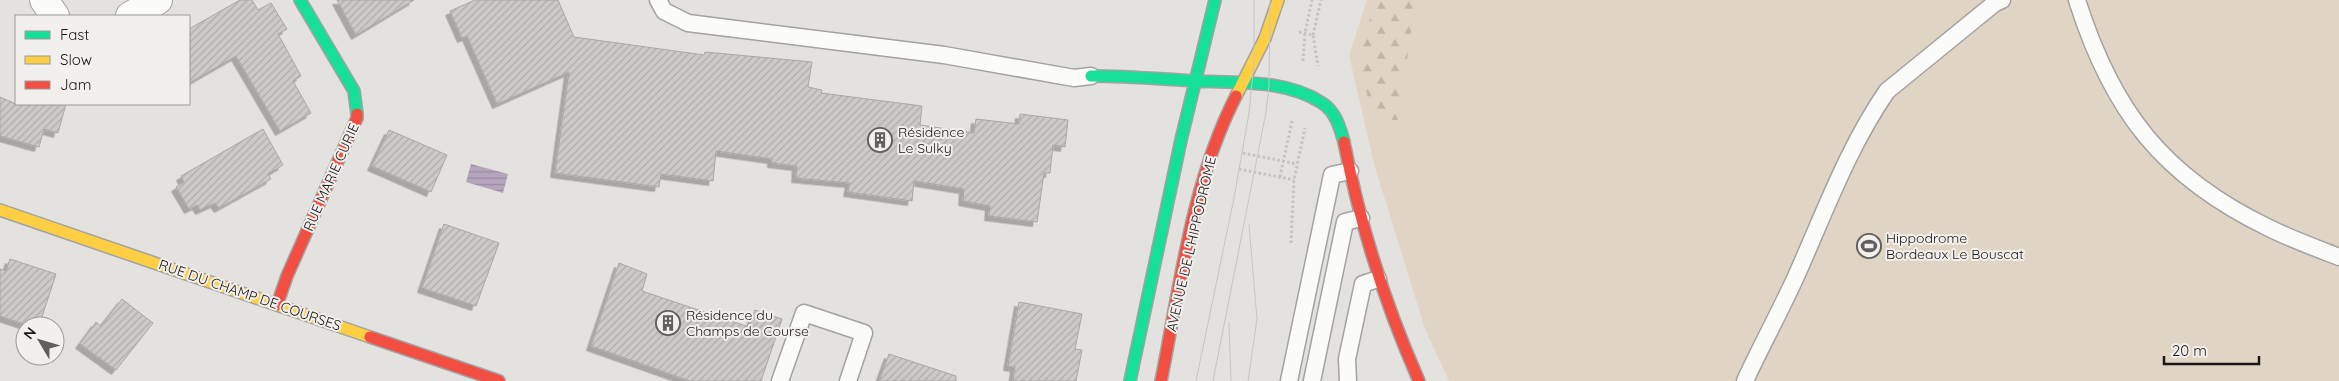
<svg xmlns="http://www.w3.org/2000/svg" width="2339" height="381" viewBox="0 0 2339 381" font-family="Quicksand,sans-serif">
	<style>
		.green { fill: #e0d5c5 }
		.forest { fill: url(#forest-firs) }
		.water { fill: url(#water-rules) }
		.building { fill: url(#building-hatch); stroke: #a9a7a5; filter: url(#shadow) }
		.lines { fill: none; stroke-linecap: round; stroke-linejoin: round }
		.lane-casing { stroke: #a3a2a0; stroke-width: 19 }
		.street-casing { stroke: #a3a2a0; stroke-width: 30 }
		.fast-casing { stroke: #a3a2a0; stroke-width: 14 }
		.slow-casing { stroke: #a3a2a0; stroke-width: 14 }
		.jam-casing { stroke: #a3a2a0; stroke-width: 14 }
		.path { stroke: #c3c3c3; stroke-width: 3; stroke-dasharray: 2.5 2.5; stroke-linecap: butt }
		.lane { stroke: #fbfbfa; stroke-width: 16 }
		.street { stroke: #fbfbfa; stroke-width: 28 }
		.fast { stroke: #16e098; stroke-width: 11 }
		.slow { stroke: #ffcf43; stroke-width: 11 }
		.jam { stroke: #f24e42; stroke-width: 11 }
		.tram { stroke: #c5c5c5; stroke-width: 1 }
		.labels { text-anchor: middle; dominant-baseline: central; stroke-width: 4; stroke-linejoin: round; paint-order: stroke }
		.poi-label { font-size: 14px; fill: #191817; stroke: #f2efec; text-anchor: start }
		.street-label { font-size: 14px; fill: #191817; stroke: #f2efec }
	</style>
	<defs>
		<pattern id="forest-firs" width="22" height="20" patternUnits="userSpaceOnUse" patternTransform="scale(1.25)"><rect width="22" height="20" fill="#e0d5c5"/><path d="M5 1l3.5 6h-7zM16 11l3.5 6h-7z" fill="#c0b6a8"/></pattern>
		<pattern id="water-rules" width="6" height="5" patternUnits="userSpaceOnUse" patternTransform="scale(1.25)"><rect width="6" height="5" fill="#b5a4bd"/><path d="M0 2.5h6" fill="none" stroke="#9b8ca2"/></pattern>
		<pattern id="building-hatch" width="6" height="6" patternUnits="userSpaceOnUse" patternTransform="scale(1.25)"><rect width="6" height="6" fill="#cbcac7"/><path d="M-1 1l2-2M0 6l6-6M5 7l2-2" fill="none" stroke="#aeadaa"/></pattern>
		<filter id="shadow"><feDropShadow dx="-4.5" dy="4.5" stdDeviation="0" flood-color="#0004"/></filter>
	</defs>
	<rect width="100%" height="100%" fill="#e4e2df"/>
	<path class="green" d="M1367,0H2339V381H1449L1425,329L1374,164L1349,55Z"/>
	<path class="forest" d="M1376,0H1420L1411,33L1398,120H1373L1358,56Z"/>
	<path class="water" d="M471,164L508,174L503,193L466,182Z"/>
	<path class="building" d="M240,0H252L258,10L271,3L287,29L278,34L301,76L293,81L311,113L280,131L236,56L189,83V29Z
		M337,0H414L356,35Z
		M475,0H558L574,37L704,55L705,52L812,62L808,87L822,90L821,93L922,106L920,125L974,133L976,119L1019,124L1020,114L1068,120L1065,147L1053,145L1050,173H1044L1037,222L989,216L990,206L963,201L964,189L914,181L912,201L848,192L850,183L796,178L797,166L772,163V159L716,151L713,181L661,174L659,187L555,173L569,72L497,104L467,36L462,38L450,11Z
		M0,97L16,104H66L58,133L44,129L39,147L0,136Z
		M263,129L283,165L268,174L271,179L219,208L215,203L200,210L197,205L189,209L176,187L184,182L181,176Z
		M389,130L447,155L431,192L372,166Z
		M444,224L499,243L476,306L422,288Z
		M10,259L56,274L39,326H30L0,316V269L6,271Z
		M619,263L647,274L642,291L749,327L755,310L782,319L761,381H690L591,346Z
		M122,299L153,323L116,370L80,344L96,322L101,326Z
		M1019,302L1082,314L1075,349L1082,350L1076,381H1013L1015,367L1008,366Z
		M889,354L956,376V381H879Z"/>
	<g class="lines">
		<defs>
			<path id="lane" d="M658,0L664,11L688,23L944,55L1074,78L1091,76
				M2077,0C2112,111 2163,177 2269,228C2291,239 2316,248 2339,257
				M780,381L804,313L864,333L848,381
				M1289,381L1332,175L1350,171
				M1312,381L1345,222L1361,218
				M1348,381L1347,359L1363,284L1378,279
				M1745,381C1762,344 1782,308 1798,272C1825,211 1849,146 1887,91L1995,3L2002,0"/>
			<path id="street" d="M44,0L55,16
				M130,16L158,0"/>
			<path id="fast" d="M300,0L354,91L357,114
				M1091,76C1126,76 1160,79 1195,81C1236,83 1286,79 1322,103C1335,111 1340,127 1344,142
				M1130,381L1181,140L1215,0"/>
			<path id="slow" d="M1236,96L1265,38L1278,0
				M0,210L370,337"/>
			<path id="jam" d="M1344,142C1360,225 1385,304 1419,381
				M277,305L287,276L357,118V114
				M370,337L499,381
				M1161,381C1180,286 1191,184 1236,96"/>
		</defs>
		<use href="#lane" class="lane-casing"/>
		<use href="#street" class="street-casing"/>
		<use href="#fast" class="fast-casing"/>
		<use href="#slow" class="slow-casing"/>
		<use href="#jam" class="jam-casing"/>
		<path class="path" d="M1299,32L1313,35L1318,66
			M1313,35L1321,0
			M1303,61L1305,33L1312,0
			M1243,153L1297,164
			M1239,169L1294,180
			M1280,177L1292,121
			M1291,243L1294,180L1305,128"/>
		<use href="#lane" class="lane"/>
		<use href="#street" class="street"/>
		<use href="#fast" class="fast"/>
		<use href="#slow" class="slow"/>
		<use href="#jam" class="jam"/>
		<path class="tram" d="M1229,323L1231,381
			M1196,381L1234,198L1249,113L1254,62V0
			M1213,381L1266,112L1269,86L1270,0
			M1248,381L1257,319L1249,225"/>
	</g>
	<defs>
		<symbol id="building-ring" viewBox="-11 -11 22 22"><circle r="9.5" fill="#f2efec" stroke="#605f5d" stroke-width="1.5"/><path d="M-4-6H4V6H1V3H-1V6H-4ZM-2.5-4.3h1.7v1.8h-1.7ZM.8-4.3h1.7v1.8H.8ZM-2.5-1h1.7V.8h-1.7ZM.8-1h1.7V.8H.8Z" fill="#605f5d"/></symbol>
		<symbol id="stadium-ring" viewBox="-11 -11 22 22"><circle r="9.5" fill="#f2efec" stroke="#605f5d" stroke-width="1.5"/><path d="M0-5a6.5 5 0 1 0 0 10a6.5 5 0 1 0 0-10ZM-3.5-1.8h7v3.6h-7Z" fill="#605f5d"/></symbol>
	</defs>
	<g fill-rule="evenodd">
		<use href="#building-ring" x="866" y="126" width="28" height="28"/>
		<use href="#stadium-ring" x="1855" y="232" width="28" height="28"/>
		<use href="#building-ring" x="654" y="309" width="28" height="28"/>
	</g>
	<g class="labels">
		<g class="poi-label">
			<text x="898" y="132">Résidence<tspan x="898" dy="16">Le Sulky</tspan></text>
			<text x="1886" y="238">Hippodrome<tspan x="1886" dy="16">Bordeaux Le Bouscat</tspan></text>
			<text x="686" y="315">Résidence du<tspan x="686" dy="16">Champs de Course</tspan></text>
		</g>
		<g class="street-label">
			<text transform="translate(331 177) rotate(-66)">RUE MARIE CURIE</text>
			<text transform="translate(1191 244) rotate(-77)">AVENUE DE L'HIPPODROME</text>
			<text transform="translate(250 295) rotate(19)">RUE DU CHAMP DE COURSES</text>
		</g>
	</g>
	<rect x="15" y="15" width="175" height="90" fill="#f2efec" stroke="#9b9997"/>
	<rect x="25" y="31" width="25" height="8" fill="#16e098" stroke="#9b9997"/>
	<text x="60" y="40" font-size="15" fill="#191817">Fast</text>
	<rect x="25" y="56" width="25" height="8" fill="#ffcf43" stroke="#9b9997"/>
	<text x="60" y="65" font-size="15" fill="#191817">Slow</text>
	<rect x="25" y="81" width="25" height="8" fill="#f24e42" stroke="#9b9997"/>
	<text x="60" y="90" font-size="15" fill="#191817">Jam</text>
	<g transform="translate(40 341) rotate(308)"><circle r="24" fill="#f2efec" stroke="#9b9997"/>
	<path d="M0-4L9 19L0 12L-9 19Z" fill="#605f5d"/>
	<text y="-8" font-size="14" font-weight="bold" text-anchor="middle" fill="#191817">N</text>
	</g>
	<path d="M2164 356v8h95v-8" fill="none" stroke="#191817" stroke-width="2.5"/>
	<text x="2172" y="356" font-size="15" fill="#191817" stroke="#f2efec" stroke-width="4" paint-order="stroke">20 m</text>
</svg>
